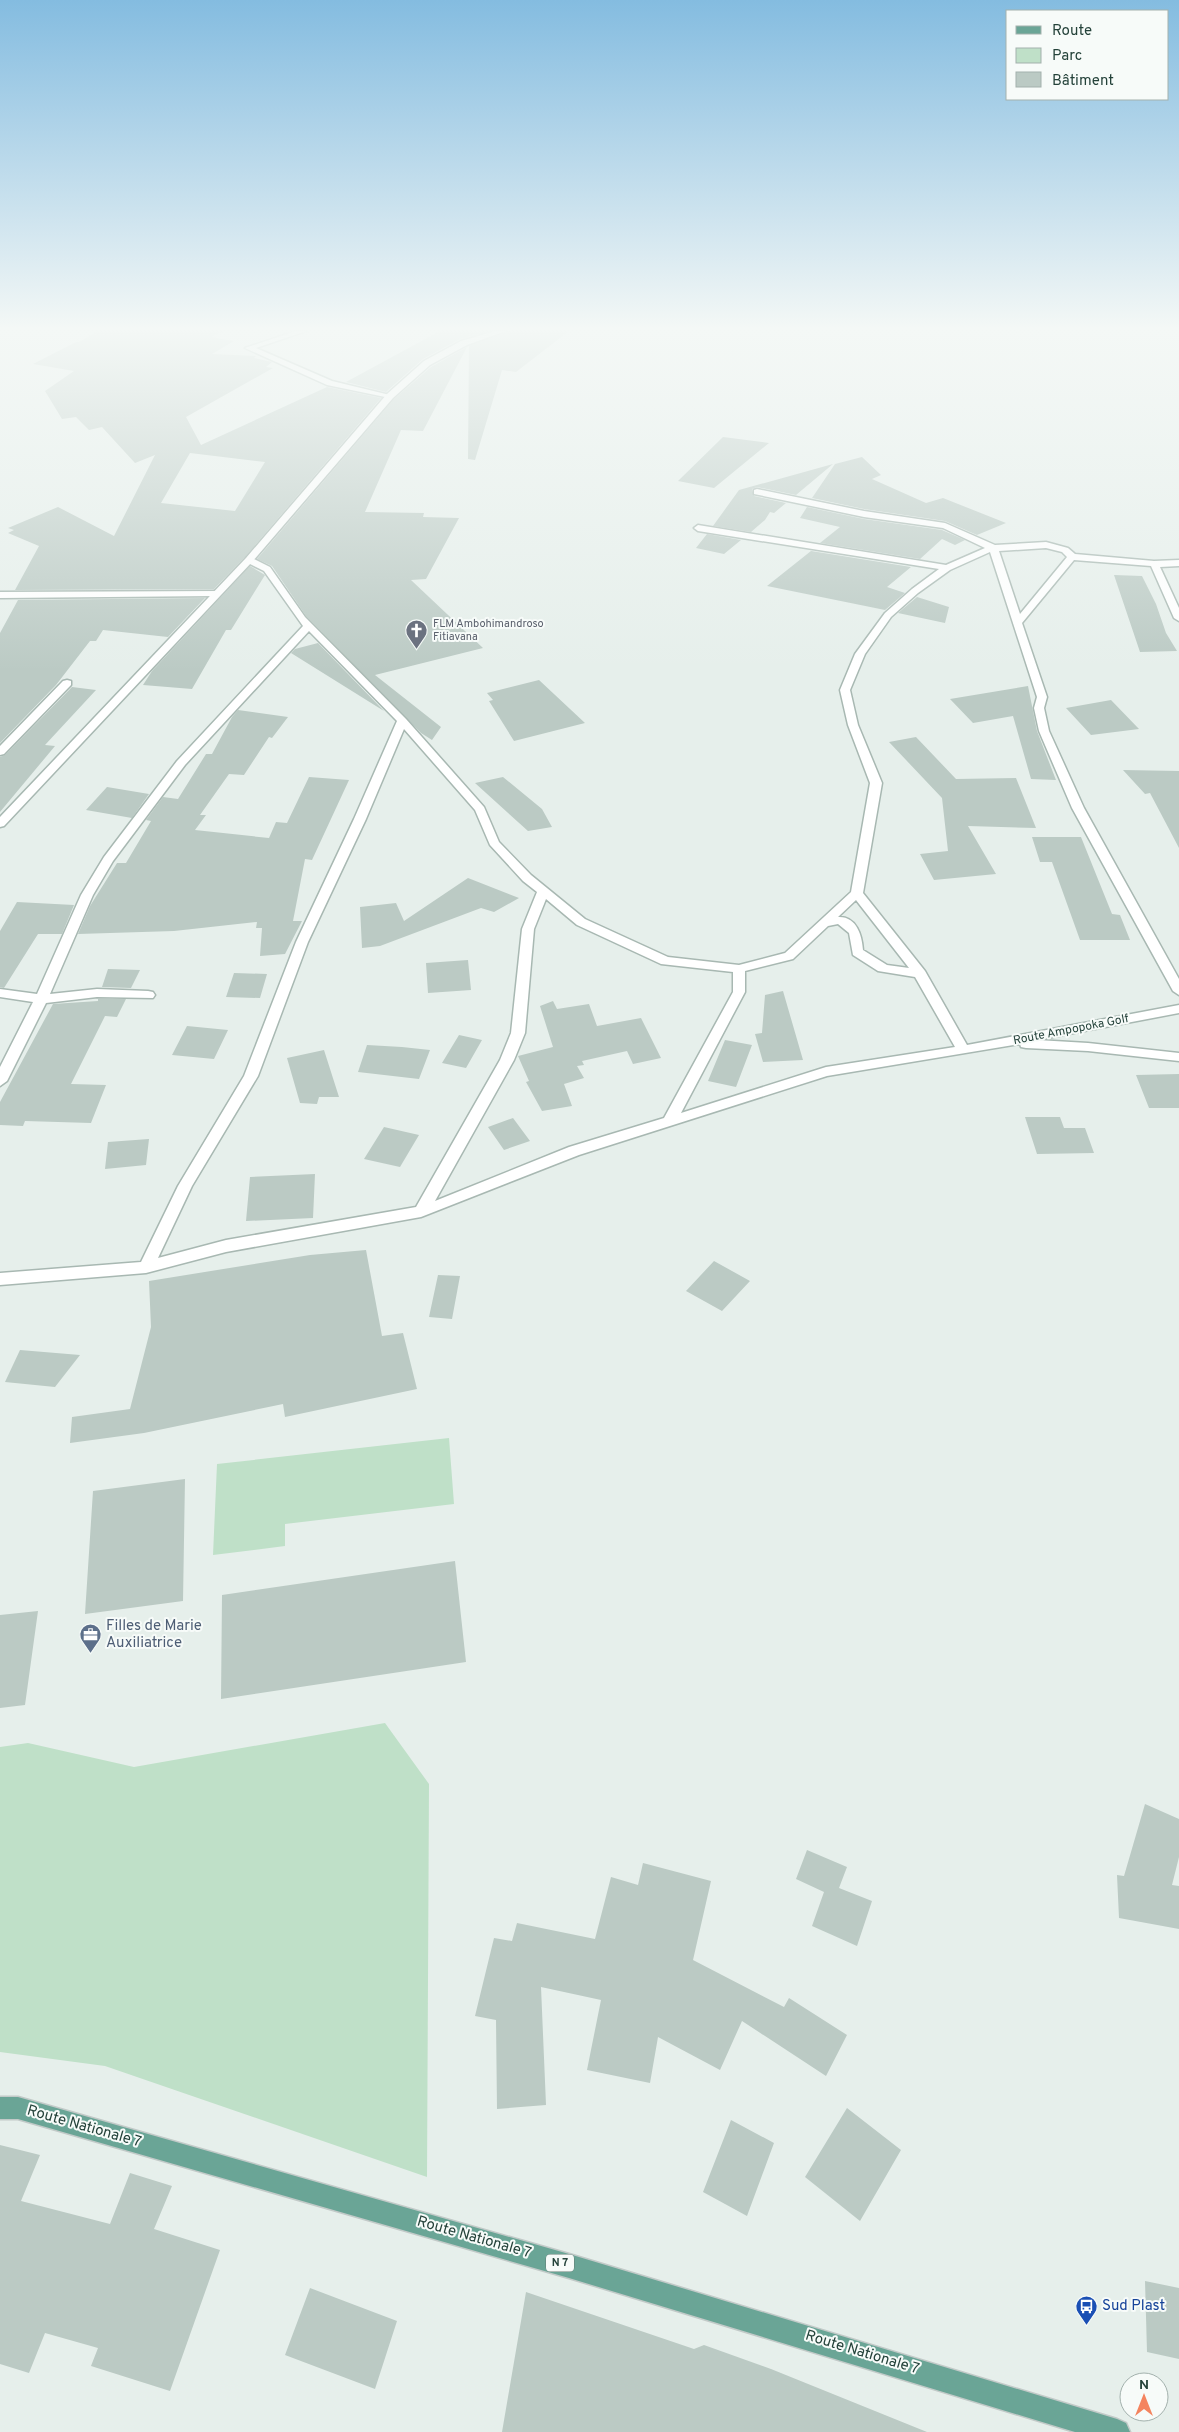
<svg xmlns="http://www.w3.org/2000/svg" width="1179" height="2432" viewBox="0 0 1179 2432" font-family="Overpass,sans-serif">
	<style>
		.green { fill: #bfe0c8 }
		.building { fill: #bbcac4; fill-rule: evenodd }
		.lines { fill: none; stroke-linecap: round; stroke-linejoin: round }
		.minor-casing { stroke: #a8b8b2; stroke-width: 3 }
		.tertiary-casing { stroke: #a8b8b2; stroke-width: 3 }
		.primary-casing { stroke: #c2cac8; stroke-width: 3 }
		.minor { fill: #fff; fill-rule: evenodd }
		.tertiary { fill: #fff; fill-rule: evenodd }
		.primary { fill: #6aa596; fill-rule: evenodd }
		.labels { text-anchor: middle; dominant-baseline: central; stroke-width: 4; stroke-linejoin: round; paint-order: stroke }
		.far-worship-label { font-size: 11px; fill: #5b616d; stroke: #f7fbf9; text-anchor: start }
		.shield { fill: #f7fbf9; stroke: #637a73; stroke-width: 1 }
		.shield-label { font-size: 11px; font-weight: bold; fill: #24423a }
		.street-label { font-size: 12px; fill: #24423a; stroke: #f7fbf9 }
		.near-service-label { font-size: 15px; fill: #4e5e75; stroke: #f7fbf9; text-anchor: start }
		.near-street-label { font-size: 15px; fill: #24423a; stroke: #f7fbf9 }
		.near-transit-label { font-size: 15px; fill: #164399; stroke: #f7fbf9; text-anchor: start }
	</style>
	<rect width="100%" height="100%" fill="#e6efeb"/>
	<path class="green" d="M449,1438L454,1504L285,1524V1546L213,1555L217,1464Z
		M385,1723L429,1784L427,2177L105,2066L0,2052V1747L28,1743L134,1767Z"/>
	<path class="building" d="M98,331H224L211,337L234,341L212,354L256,356L254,358L272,362L266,367L273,368L186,417L201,445L327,387L381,398L245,557L214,589L15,590L39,546L8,533L14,530L8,528L58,507L114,536L155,455L135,463L102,427L89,430L76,417L62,419L45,391L74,371L33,364L76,342H79ZM190,453L265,462L235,511L161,503Z
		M440,331H490L460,339L423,359L386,392L346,382Z
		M508,331H569L516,372L502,370L475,460L468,459L469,346Z
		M467,347L423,431L401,430L365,512L424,513L423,517L459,518L426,579L411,580L483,648L375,675L441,727L432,740L421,733L306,616L272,566L257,559L394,399L431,367Z
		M723,437L769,443L714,488L678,481Z
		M862,457L881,475L872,479L926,503L943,498L1006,523L977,535L945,521L864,509L812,498L835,464Z
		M833,464L796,495L757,487L752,489L754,496L786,503L774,513L770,512L765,520L751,532L713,526L739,490Z
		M807,507L864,519L942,530L965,540L955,545L942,539L920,559L820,543L840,527L800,518Z
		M707,534L741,540L724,554L696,548Z
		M811,551L911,567L887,587L905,593L885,610L767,586Z
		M250,566L265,575L231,630H226L192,689L143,685L152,671Z
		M1114,575L1142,576L1156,604L1166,633L1177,651L1140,652Z
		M917,597L949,607L945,623L898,613Z
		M205,598L168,637L103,630L96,641H90L56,685L0,743V633L18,600Z
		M318,643L384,711L291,653L295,649Z
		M539,680L585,723L514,741L489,701L493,700L487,693Z
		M1028,686L1037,731L1056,780L1031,779L1013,716L973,723L950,699Z
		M72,687L96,690L45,745L55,746L0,812V757L5,755Z
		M1111,700L1139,729L1091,735L1066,708Z
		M238,710L288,717L272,738L269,737L244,775L229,774L200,815H206L195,830L269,838L276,822L287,823L309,777L349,780L312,860L305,859L293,921H302L285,954L260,956L262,928H256L257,922L174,931L78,934L90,906L117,863H126L151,821L146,820L163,797L178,799L206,754H212L232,717Z
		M916,737L956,779L1016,778L1036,828L968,826L996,874L934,880L920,854L948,851L942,798L889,742Z
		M1123,770L1179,771V848L1150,793L1145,794Z
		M503,777L542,809L552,827L528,831L475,783Z
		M107,787L149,794L132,818L86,810Z
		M1032,837H1081L1112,914L1120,915L1130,940H1080L1052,862H1040Z
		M468,878L519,898L494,912L481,908L380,946L362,948L360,907L396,903L404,921Z
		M17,902L74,905L62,934H38L4,988L0,987V931Z
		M468,960L471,990L428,993L426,963Z
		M108,969L140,970L131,988L102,987Z
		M234,973L267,974L260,998L226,997Z
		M783,991L803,1060L763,1062L755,1034L762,1033L765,995Z
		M98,999H126L117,1017L105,1016L71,1084L106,1085L91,1123L25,1121L23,1126L0,1125V1102L53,1004L98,1001Z
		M553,1001L557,1009L589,1004L597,1026L641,1018L661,1058L633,1064L627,1051L582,1061L584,1065L577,1066L584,1078L564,1084L572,1106L542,1111L526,1082L529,1081L518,1056L553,1047L540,1006Z
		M187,1026L228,1030L214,1059L172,1055Z
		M459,1035L482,1040L466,1068L442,1063Z
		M725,1040L752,1045L736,1087L708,1081Z
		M367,1045L402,1047L430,1050L419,1079L358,1072Z
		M324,1050L339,1097H319L317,1104L300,1103L287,1058Z
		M1179,1074V1108H1149L1136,1075Z
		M1025,1117H1060L1064,1128H1085L1094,1153L1037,1154Z
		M513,1118L530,1141L504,1150L488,1127Z
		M384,1127L419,1135L400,1167L364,1159Z
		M149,1139L146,1165L105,1169L108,1142Z
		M315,1174L313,1218L246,1221L250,1177Z
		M366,1250L382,1336L403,1333L417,1389L285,1417L283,1404L144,1433L70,1443L72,1417L130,1409L151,1327L149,1281L310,1255Z
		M714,1261L750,1281L722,1311L686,1291Z
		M438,1275L460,1276L452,1319L429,1317Z
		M20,1350L80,1355L55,1387L5,1382Z
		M185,1479L183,1601L85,1614L93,1491Z
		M455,1561L466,1662L221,1699L222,1595Z
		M38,1611L25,1705L0,1708V1615Z
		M1145,1804L1179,1819V1857L1172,1885L1179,1886V1929L1119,1918L1117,1875L1124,1876Z
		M807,1850L847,1867L839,1888L872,1901L857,1946L812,1926L824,1892L796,1879Z
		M643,1863L711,1881L693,1960L784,2007L789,1998L847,2035L826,2076L742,2021L720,2070L658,2037L650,2083L587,2070L601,2000L541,1987L546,2105L497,2109L496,2020L475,2016L494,1938L512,1941L517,1923L595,1939L611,1877L638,1885Z
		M847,2108L901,2150L860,2221L805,2177Z
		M731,2120L774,2143L747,2216L703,2192Z
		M0,2145L40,2155L21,2201L110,2224L130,2173L172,2186L154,2229L220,2250L170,2391L91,2366L98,2348L45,2333L29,2373L0,2364Z
		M1145,2281L1179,2288V2359L1147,2352Z
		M310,2288L397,2321L375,2389L285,2355Z
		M526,2292L694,2349L704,2345L771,2369L927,2432H502Z"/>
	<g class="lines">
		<defs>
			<path id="minor" d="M296,331H306L256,348L332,381L394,396L390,398L327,385L245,348Z
				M757,489L864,511L945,523L995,545L1046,542L1068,548L1075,554L1154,561L1179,560V566L1160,567L1179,608V621L1174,618L1151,566L1074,560L1022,623L1047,697L1044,708L1049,731L1084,808L1179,979V995L1173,991L1072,808L1039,731L1034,708L1037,697L990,552L950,570L918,593L891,617L865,654L850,690L858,725L882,783L863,893L925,971L967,1045L1179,1005V1013L1037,1040L1088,1043L1179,1053V1061L1088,1051L1026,1048L1021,1047L1020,1044L827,1076L579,1155L421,1217L226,1252L146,1273L0,1285V1273L141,1262L178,1186L244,1076L296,942L354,819L397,721L309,631L185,765L113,861L93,895L50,994L97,989L148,991L153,992L155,995L153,998L97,997L46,1003L7,1081L0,1086V1067L33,1002L0,997V989L37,994L81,895L104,857L177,761L303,626L264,571L246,562V558H252L270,567L305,617L406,719L484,807L499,842L531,875L585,919L668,957L739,965L785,953L851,892L870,783L848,725L840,690L855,654L885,613L912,589L939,569L698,531L694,528L698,525L946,565L985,548L943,528L864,517L754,494V490ZM1046,548L1062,552L1067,557L1020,614L999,551ZM404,729L475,810L490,845L523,881L537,892L522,929L511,1033L500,1060L416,1207L226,1240L158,1258L192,1186L258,1076L308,942L366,819ZM546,899L577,925L661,964L733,972V992L664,1118L569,1147L435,1201L514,1060L525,1033L534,929ZM856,900L909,968L887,965L863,950C862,936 857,916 838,917ZM838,924L849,933L853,955L878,971L915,977L955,1047L826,1067L681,1113L745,992V971L793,959L828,926Z
				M220,591L222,593L217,596L0,598V592Z
				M67,680L71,681V685L4,754L0,755V746L63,681Z"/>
			<path id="tertiary" d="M496,331H506L467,345L430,365L393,398L252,562L4,826L0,827V817L246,558L387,394L424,361L461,341Z"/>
			<path id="primary" d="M0,2097H18L569,2254L1117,2419L1126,2423L1130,2432H1075L569,2278L18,2119H0Z"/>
		</defs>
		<use href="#minor" class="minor-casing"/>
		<use href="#tertiary" class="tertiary-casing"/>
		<use href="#primary" class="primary-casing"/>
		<use href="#minor" class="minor"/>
		<use href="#tertiary" class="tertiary"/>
		<use href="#primary" class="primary"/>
	</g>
	<linearGradient id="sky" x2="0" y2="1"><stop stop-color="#84bce0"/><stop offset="0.49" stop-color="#f4f8f6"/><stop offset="1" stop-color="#f4f8f6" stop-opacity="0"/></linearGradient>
	<rect width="1179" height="671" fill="url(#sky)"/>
	<defs>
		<symbol id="church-pin" viewBox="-11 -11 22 30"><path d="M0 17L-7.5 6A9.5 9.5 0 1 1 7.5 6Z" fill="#6b7280" stroke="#f7fbf9"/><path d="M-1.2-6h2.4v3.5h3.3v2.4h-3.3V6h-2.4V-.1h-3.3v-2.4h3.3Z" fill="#fff"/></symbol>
		<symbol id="office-pin" viewBox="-11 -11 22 30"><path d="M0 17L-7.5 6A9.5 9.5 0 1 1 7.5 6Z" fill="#5c6f8a" stroke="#f7fbf9"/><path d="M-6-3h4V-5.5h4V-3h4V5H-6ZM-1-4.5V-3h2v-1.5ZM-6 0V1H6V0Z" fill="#fff"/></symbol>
		<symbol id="bus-pin" viewBox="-11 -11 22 30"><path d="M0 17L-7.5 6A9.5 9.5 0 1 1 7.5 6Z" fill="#1a4fb4" stroke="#f7fbf9"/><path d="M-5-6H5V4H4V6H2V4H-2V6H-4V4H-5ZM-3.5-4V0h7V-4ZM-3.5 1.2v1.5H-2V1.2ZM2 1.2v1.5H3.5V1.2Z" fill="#fff"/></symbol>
	</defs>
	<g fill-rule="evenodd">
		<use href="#church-pin" x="404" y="618" width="25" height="34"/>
		<use href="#office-pin" x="78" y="1622" width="25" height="34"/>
		<use href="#bus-pin" x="1074" y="2294" width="25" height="34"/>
	</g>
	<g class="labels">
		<g class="far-worship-label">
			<text x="433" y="624">FLM Ambohimandroso<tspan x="433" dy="13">Fitiavana</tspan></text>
		</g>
		<rect class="shield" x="546" y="2254.5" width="28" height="17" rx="4"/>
		<g class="shield-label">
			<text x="560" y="2263">N 7</text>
		</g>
		<g class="street-label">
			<text transform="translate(1071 1030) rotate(-11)">Route Ampopoka Golf</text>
		</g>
		<g class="near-service-label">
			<text x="106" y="1626">Filles de Marie<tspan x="106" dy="17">Auxiliatrice</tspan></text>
		</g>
		<g class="near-street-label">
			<text transform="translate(84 2127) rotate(16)">Route Nationale 7</text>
			<text transform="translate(474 2238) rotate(16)">Route Nationale 7</text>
			<text transform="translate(862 2353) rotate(17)">Route Nationale 7</text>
		</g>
		<g class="near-transit-label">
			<text x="1102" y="2306">Sud Plast</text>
		</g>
	</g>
	<rect x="1006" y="10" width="162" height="90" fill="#f7fbf9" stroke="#a3b1ad"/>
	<rect x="1016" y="26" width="25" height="8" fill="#6aa596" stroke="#a3b1ad"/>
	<text x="1052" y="35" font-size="15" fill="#24423a">Route</text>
	<rect x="1016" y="48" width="25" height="15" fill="#bfe0c8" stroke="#a3b1ad"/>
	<text x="1052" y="60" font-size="15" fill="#24423a">Parc</text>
	<rect x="1016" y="72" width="25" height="15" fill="#bbcac4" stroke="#a3b1ad"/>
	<text x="1052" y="85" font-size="15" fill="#24423a">Bâtiment</text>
	<g transform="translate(1144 2397)"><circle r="24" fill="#f7fbf9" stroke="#a3b1ad"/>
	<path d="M0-4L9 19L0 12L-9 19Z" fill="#f4845f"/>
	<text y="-8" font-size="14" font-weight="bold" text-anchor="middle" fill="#24423a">N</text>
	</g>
</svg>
